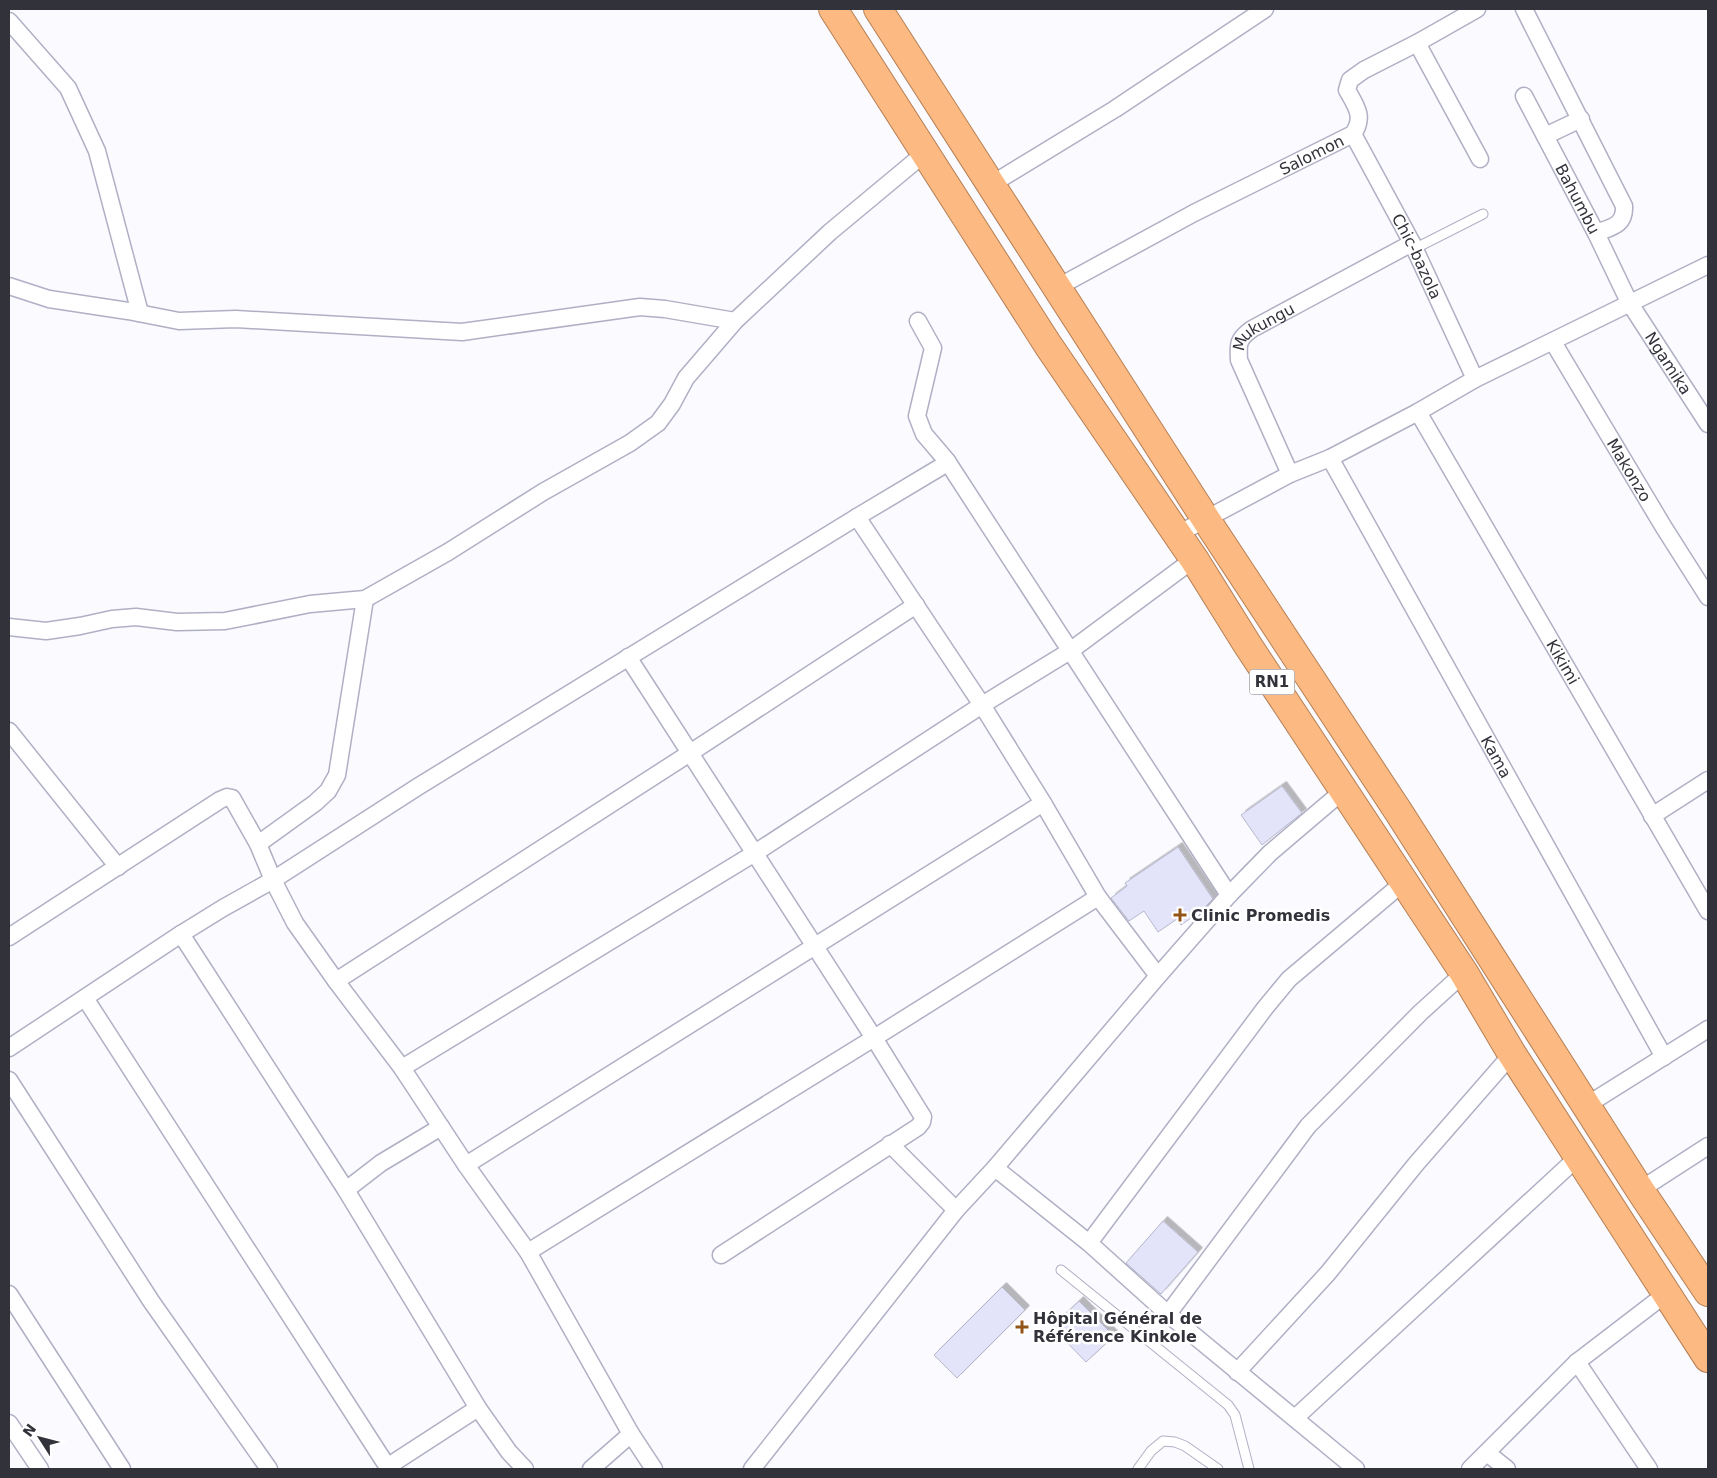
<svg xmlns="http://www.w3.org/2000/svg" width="1717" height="1478" viewBox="0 0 1717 1478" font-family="'DejaVu Sans',sans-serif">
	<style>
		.building { fill: #e3e3f9; stroke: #b7b7cc; filter: url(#shadow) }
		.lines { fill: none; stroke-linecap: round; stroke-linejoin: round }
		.service-casing { stroke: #b0b0c5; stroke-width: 11 }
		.minor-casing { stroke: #b0b0c5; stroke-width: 19 }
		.trunk-casing { stroke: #b57f54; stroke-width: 30 }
		.service { stroke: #fff; stroke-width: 9 }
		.minor { stroke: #fff; stroke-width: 16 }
		.trunk { stroke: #fcba82; stroke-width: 28 }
		.poi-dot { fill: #935619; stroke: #fff; stroke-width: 2 }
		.labels { text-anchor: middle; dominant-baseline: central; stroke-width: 5; stroke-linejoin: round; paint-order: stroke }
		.shield { fill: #fff; stroke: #707076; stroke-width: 1 }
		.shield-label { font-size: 15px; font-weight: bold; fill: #32323b }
		.street-label { font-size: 16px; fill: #32323b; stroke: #fff }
		.poi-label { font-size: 16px; font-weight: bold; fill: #32323b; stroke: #fff; text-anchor: start }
	</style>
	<defs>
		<filter id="shadow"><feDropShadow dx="4.5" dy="-4.5" stdDeviation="0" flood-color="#0004"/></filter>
	</defs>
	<rect width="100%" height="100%" fill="#fafaff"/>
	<path class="building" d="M1282,786L1302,813L1262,845L1241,815Z
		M1178,847L1213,899L1201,911L1181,925L1177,919L1158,932L1144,911L1129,921L1111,898L1127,886L1125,883Z
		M1163,1221L1198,1252L1161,1294L1126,1263Z
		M1002,1287L1025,1310L957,1378L934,1355Z
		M1079,1301L1114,1336L1086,1362L1052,1327Z"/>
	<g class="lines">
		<defs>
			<path id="service" d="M1414,249L1483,214
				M1061,1270L1228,1405L1235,1415L1249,1469
				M1138,1469L1151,1451L1163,1441L1175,1442L1185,1446L1218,1469"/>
			<g id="minor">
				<path d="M1524,9L1624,206C1625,226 1611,227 1596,233"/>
				<path d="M9,21L68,88L97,151L140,313"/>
				<path d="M1417,43L1480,159"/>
				<path id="s1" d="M1524,96L1596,233L1629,302L1708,424"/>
				<path id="s2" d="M1353,134L1412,243L1475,379"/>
				<path d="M1545,136L1581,119"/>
				<path d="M992,184L1115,109L1265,9"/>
				<path d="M9,286L49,299L128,311L179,321L236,319L462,332L640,307L665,309L735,321"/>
				<path id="s3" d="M1058,287L1194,213L1353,134C1365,117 1356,106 1347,90L1350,80L1364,70L1417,43L1477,9"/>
				<path id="s4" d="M1553,342L1663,526L1708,597"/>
				<path id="s5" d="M1418,412L1708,911"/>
				<path id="s6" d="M1330,458L1664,1057"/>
				<path d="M947,461L1229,895"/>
				<path id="s7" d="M1290,474L1239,360C1238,343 1238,339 1252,329L1412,243"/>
				<path d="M857,517L982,705L1043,803L1098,897L1158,976"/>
				<path d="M1178,534L1290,474L1330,458L1418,412L1475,379L1708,265"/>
				<path d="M9,627L46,631L80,626L112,619L136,617L177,622L225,621L310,604L365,599L448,552L543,492L630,443L658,423L672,404L686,378L735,321L830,232L925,153"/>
				<path d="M628,657L874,1038L923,1117L922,1122L918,1127L721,1255"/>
				<path d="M9,731L118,867"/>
				<path d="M1652,816L1708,780"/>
				<path d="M258,844L315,803L328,791L337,775L365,599"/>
				<path d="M181,934L346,1190L478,1408L509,1452L525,1469"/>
				<path d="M9,937L220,800L227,797L232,798L258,844L273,880L295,923L336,981L402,1068L466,1165L528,1252L631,1434L654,1469"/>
				<path d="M336,981L690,753L916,605"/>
				<path d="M85,998L389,1469"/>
				<path d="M9,1048L181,934L223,908L273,880L419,786L857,517L944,465L947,461L924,434L917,416L933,348L918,321"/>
				<path d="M402,1068L755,853L982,705L1070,651L1194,559"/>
				<path d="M9,1080L151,1301L269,1469"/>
				<path d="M1587,1105L1708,1029"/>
				<path d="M890,1144L956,1210"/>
				<path d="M466,1165L1043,803"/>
				<path d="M995,1168L1089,1243L1168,1314L1356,1469"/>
				<path d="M346,1190L381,1163L441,1127"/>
				<path d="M1640,1190L1708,1146"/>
				<path d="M1089,1243L1265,1008L1289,979L1404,882"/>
				<path d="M528,1252L874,1038L1098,897"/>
				<path d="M9,1294L122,1469"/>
				<path d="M1168,1314L1308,1126L1420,1013L1464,973"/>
				<path d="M1577,1362L1649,1469"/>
				<path d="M1237,1372L1328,1273L1416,1164L1512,1054"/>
				<path d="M1295,1418L1578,1157"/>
				<path d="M9,1423L40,1469"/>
				<path d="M1487,1453L1507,1469"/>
				<path d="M387,1467L478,1408"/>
				<path d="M591,1469L631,1434"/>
				<path d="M752,1469L956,1210L995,1168L1158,976L1229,895L1270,853L1344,790"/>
				<path d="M1470,1469L1577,1362L1667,1293"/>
			</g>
			<path id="trunk" d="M833,9L1048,345L1194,559L1247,644L1464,973L1512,1054L1708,1358
				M878,9L1205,518L1398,811L1640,1190L1708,1292"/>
		</defs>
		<use href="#service" class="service-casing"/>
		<use href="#minor" class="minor-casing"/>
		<use href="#trunk" class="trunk-casing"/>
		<use href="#service" class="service"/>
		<use href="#minor" class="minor"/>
		<use href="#trunk" class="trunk"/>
	</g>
	<g class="poi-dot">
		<path d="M1177.5 907.5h5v5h5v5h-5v5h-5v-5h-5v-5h5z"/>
		<path d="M1019.5 1319.5h5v5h5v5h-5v5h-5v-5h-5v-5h5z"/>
	</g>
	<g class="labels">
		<rect class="shield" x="1249.5" y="669.5" width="45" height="25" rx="4"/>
		<g class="shield-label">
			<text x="1272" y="682">RN1</text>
		</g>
		<g class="street-label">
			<text stroke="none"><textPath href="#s3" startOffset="286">Salomon</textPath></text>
			<text stroke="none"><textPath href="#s1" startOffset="116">Bahumbu</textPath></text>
			<text stroke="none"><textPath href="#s2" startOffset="138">Chic-bazola</textPath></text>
			<text stroke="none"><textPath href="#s7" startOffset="171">Mukungu</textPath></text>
			<text stroke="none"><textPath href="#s1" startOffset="304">Ngamika</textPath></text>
			<text stroke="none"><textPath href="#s4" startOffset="149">Makonzo</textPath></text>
			<text stroke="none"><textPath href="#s5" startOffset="289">Kikimi</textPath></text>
			<text stroke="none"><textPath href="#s6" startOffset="342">Kama</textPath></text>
		</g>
		<g class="poi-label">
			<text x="1191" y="915">Clinic Promedis</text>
			<text x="1033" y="1318">Hôpital Général de<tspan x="1033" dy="18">Référence Kinkole</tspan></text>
		</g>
	</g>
	<rect width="1717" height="1478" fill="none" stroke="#32323b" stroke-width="20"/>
	<g transform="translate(40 1438) rotate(306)" stroke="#ffffff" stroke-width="4" paint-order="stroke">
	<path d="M0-4L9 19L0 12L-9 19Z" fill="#32323b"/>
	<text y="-8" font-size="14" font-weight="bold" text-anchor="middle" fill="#32323b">N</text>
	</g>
</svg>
